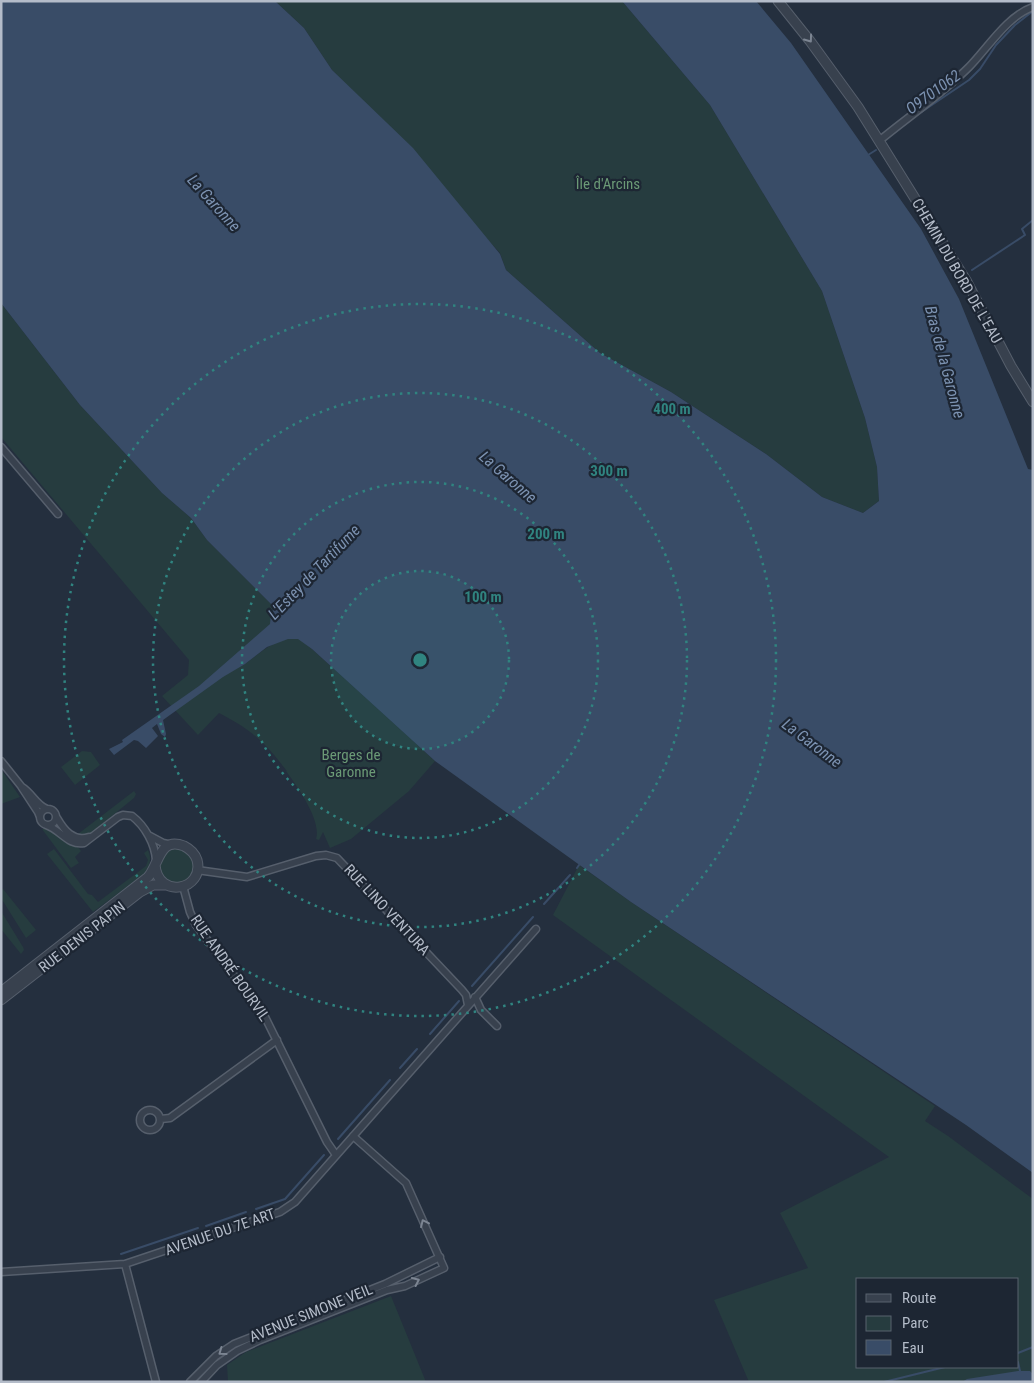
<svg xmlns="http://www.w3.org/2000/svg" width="1034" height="1383" viewBox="0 0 1034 1383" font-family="'Roboto Condensed',sans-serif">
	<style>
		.green { fill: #263c3f; fill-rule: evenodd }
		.water { fill: #394c67 }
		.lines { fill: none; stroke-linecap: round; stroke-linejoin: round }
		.stream { stroke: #394c67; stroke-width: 2 }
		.minor-casing { stroke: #565f6c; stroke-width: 9 }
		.tertiary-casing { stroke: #565f6c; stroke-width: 11 }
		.minor { stroke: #38414e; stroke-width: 6 }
		.tertiary { stroke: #38414e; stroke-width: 9 }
		.oneway { stroke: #7c8592 }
		.ring { fill: none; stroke: #308480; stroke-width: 2.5; stroke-dasharray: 2.5 5 }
		.labels { text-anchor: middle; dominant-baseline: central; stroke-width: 4.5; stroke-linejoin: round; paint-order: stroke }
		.park-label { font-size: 15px; fill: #6b9a76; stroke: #1d2633 }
		.street-label { font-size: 15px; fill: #b4bcc9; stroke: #1d2633 }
		.water-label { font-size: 16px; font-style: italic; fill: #7c92b1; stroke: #1d2633 }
		.centre { fill: #308480; stroke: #1d2633; stroke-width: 2.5 }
		.ring-label { font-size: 15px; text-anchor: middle; font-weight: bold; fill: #308480; stroke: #1d2633; stroke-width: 4.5; stroke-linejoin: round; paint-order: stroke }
	</style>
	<rect width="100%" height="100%" fill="#242f3e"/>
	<path class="green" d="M275,1H622L710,105L822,291L865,418L877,467L879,501L863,513L822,497L766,454L671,392L600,353L506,270L500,253L332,70L304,28Z
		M1,303L80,405L162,493L191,518L207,540L274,607L271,615V624L238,653L245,664C257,655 283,632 299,639C303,641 308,646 312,649L435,761L409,791L351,839L330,848L323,832L319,840L316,839C322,821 297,786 286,771L287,770H286C264,741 250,729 219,713L198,735L162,696L188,675L189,660L1,437Z
		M82,751L91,752L100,765L75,785L61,767Z
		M1,772H3L20,797L1,804Z
		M134,791L136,794L134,798L91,833L84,835L78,834Z
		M42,829H48L78,847L81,851L75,857L79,863L71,868Z
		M160 866a17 17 0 1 1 34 0a17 17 0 1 1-34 0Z
		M54,849L88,894L92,895L98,902L146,866L148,860L144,853L148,850C152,858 150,867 144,874L93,912L47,854Z
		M579,865L631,902L935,1106L925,1121L948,1136L1033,1199V1382H749L714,1300L808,1268L780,1213L889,1157L553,915ZM858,1279H1018V1367H858Z
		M3,889L36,930L26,938L1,898V890Z
		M1,911L23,947L24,950L21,954L1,929Z
		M391,1296L426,1382H228L227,1365L246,1352Z"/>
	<path class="water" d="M1,1H275L304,28L332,70L413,148L500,254L506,270L600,353L671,392L766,454L822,497L863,513L879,501L877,467L865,418L822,291L710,105L622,1H756L791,43L921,229L959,299L1028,469L1033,470V1173L966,1125L631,902L435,761L312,649L298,639H288L267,647L245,664L223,677L163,720L166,734L165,737L161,734L157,724L152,728L158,736L146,748L138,741L134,740L114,755L109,749L123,742L122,740L199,686L270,624L271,615L274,607L207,540L191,518L162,493L80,405L1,303Z
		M1018,1371H1030L1033,1374V1382H962L967,1379Z"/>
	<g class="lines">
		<path class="stream" d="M917,115L969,80L980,69L996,45L1015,25L1033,11
			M868,155L876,150
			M972,270L1025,235L1022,229L1033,220
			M577,868L579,865
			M544,904L570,875
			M472,986L533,917
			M430,1034L459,1001
			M400,1068L417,1049
			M338,1139L390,1080
			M256,1209L285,1199L324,1155
			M206,1226L246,1212
			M121,1254L198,1228
			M1018,1353L1033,1347
			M1018,1362L1020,1371
			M884,1382L945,1367"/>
		<defs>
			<path id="minor" d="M879,141C908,117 942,94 969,67C987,49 1007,16 1033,7
				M1,447L58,514
				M1,761L21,786L38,812L40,817
				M22,787C32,793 36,805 47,809
				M40 817a8 8 0 1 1 16 0a8 8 0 1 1-16 0Z
				M57,818C64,830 73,842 89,837
				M46,825C61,830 68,846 84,843L118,817L123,815L132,816C145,826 155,844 156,860
				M148,835L163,843L172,845
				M197,870L247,877L316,856L326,855L337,858L462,990L466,995L468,1005
				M183,886L190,912L196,925L264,1015L327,1142L336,1155
				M475,997L481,1010L497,1026
				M140 1120a10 10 0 1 1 20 0a10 10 0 1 1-20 0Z
				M161,1119L170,1118L277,1040
				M125,1264L156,1382
				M1,1272L125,1264L280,1212L295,1202L536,929
				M190,1382L216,1356L234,1344L385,1284L440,1257
				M201,1382L217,1365L237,1351L260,1340L387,1290L405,1286L444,1268L406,1183L353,1136"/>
			<path id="tertiary" d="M778,1L810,41L858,107L967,282L1011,366L1033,402
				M1,992L148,877C159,865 159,836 184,846C190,849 195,854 197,860C205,890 158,900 155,865
				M1,1000L140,892L153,885H167"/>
		</defs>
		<use href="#minor" class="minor-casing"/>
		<use href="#tertiary" class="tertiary-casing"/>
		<use href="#minor" class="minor"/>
		<use href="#tertiary" class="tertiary"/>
	</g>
	<defs><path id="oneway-chevron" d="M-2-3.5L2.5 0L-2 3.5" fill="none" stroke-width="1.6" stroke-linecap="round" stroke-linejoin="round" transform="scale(1.25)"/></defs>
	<g class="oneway">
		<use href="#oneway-chevron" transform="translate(809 39) rotate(54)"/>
		<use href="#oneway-chevron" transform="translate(424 1223) rotate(-115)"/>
		<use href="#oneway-chevron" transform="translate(416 1281) rotate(-25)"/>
		<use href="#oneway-chevron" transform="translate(222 1352) rotate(144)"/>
	</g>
	<circle cx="420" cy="660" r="89" fill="#308480" fill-opacity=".12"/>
	<g class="ring">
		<circle cx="420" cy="660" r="89"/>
		<circle cx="420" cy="660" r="178"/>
		<circle cx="420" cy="660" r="267"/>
		<circle cx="420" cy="660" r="356"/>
	</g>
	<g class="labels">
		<g class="park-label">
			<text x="608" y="184">Île d'Arcins</text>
			<text x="351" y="755">Berges de<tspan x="351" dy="17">Garonne</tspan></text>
		</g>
		<g class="street-label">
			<text transform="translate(957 271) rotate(60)">CHEMIN DU BORD DE L'EAU</text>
			<text transform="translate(387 910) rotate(47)">RUE LINO VENTURA</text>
			<text transform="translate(82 937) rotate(-38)">RUE DENIS PAPIN</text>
			<text transform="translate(230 968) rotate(55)">RUE ANDRÉ BOURVIL</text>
			<text transform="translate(220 1232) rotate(-19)">AVENUE DU 7E ART</text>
			<text transform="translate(311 1313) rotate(-22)">AVENUE SIMONE VEIL</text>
		</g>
		<g class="water-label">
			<text transform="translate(933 92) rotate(-36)">O9701062</text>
			<text transform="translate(214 203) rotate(48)">La Garonne</text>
			<text transform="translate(945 362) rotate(75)">Bras de la Garonne</text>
			<text transform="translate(508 477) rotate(41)">La Garonne</text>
			<text transform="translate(314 572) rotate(-46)">L'Estey de Tartifume</text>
			<text transform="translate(812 743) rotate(37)">La Garonne</text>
		</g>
	</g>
	<circle cx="420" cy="660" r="8" class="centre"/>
	<g class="ring-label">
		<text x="672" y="414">400 m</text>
		<text x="609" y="476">300 m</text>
		<text x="546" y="539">200 m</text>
		<text x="483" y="602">100 m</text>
	</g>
	<rect width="1034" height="1383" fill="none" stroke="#b4bcc9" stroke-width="5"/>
	<rect x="856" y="1278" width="162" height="90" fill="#1d2633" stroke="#59626f"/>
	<rect x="866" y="1294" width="25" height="8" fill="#38414e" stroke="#59626f"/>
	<text x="902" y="1303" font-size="15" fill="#b4bcc9">Route</text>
	<rect x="866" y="1316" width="25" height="15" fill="#263c3f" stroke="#59626f"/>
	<text x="902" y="1328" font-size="15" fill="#b4bcc9">Parc</text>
	<rect x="866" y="1340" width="25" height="15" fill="#394c67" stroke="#59626f"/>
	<text x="902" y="1353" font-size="15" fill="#b4bcc9">Eau</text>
</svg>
